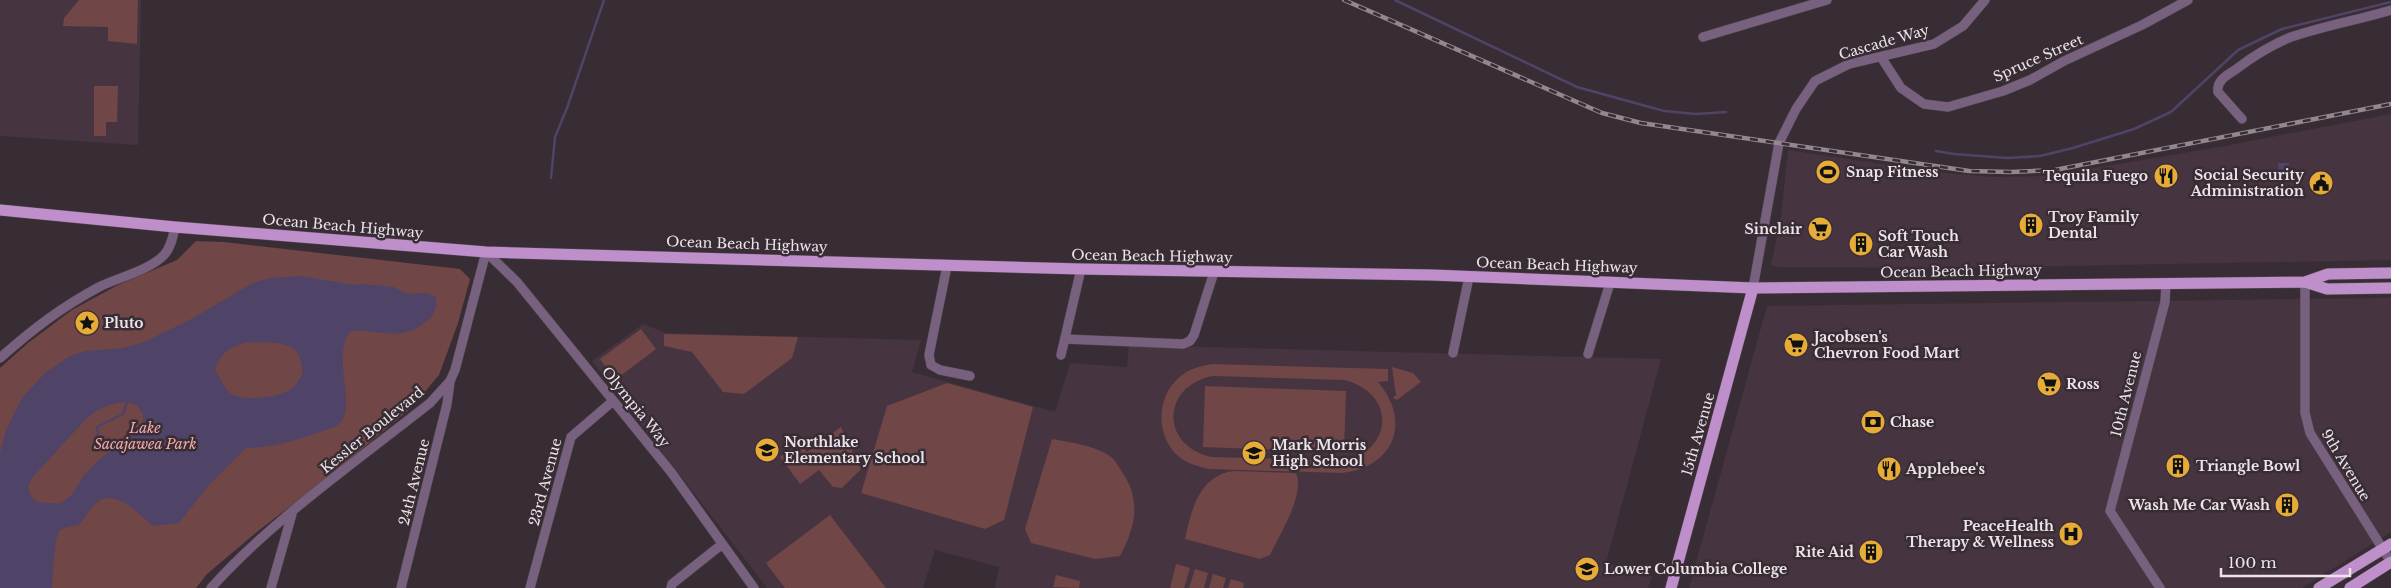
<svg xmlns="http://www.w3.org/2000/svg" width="2391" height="588" viewBox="0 0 2391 588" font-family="'Libre Baskerville',serif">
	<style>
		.built { fill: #463440 }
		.green { fill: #714646; fill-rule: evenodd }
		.water { fill: #4f4367; fill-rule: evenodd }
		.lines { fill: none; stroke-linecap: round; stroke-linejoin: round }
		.stream { stroke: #4f4367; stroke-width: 2.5 }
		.minor-casing { stroke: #564a52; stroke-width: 10 }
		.major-casing { stroke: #564a52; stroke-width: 12 }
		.minor { stroke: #78617f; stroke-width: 9 }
		.major { stroke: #bf8fcc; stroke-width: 11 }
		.rail-casing { stroke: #92888e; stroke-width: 4.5 }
		.rail { stroke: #392d35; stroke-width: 2.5; stroke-dasharray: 8; stroke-linecap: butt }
		.labels { text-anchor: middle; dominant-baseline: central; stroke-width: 5; stroke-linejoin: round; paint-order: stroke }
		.street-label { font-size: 14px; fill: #ece4e9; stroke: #392d35 }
		.poi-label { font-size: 14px; font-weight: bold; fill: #ece4e9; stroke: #392d35; text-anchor: start }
		.park-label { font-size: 14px; font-style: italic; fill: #f5aaa9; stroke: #392d35 }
	</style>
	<rect width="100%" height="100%" fill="#392d35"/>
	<path class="built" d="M0,0H141L138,145L0,136Z
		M2391,114V260L1948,268L1777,267L1771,265L1781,217L1788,150L1935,172L1992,177L2047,176L2219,147Z
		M2391,298V532L2302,588H1689L1767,306Z
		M643,324L666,333L921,340L912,372L1055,412L1070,363L1127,367L1129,345L1661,359L1606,563L1652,576L1648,588H995L999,567L935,550L923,588H767L592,361Z"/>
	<path class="green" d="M79,0H138L137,44L108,41V27L63,26L64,18Z
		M94,86H118L117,122H106V136H94Z
		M196,241L224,242L460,269L470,279L458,323L439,375L412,407L327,478L258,531L207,574L196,588H0V368L28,343L72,310L118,285L177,260Z
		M641,329L656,349L615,380L600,359Z
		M664,334L798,337L792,358L744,394L723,392L692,352L664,346Z
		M1213,364L1388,369V381L1378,382C1412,422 1394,467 1342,473L1210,469C1199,467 1188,464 1178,456C1155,435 1156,395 1181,376C1190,368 1202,366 1213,364ZM1213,376L1344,380C1395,392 1395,449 1344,461L1212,457C1160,446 1161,386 1213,376Z
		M1392,367L1413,373L1421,382L1397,400L1393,398L1396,395Z
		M947,383L1033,407L1004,520L985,529L861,493L887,406Z
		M1205,386L1346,391L1344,452L1203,447Z
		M841,427L861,469L842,488L833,487L819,470L800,484L780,457L799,443L807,452Z
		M1052,439C1068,442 1098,446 1111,457C1115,460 1118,466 1120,469C1142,499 1136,526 1120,556L1095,559L1031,543L1025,529Z
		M1233,471L1296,473C1305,496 1280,533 1270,555L1260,559L1185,539C1191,511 1199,476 1233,471Z
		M830,515L886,588H785L766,563Z
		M1176,564L1190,568L1184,588H1170Z
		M1195,569L1208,573L1204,588H1189Z
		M1213,574L1226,578L1223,588H1209Z
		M1056,575L1080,581L1079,588L1053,587Z
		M1231,579L1244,583L1243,588H1228Z"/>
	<path class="water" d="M2278,163H2289V181L2279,182Z
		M301,276L354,285L360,284L394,287L406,294L426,293L432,296L435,295C437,302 436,313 429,319C401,344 383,329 351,331C330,354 358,406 339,424C333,429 321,431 314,434C291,442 269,448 246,448L209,485L179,523L153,526C141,516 120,493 103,499C92,503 86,517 79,525C74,526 64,527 60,530C54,535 53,577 52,588H0V453L6,430L22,398L44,374L70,356L86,351L123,348L142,343L188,321L251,284L269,278ZM247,342C261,343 284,340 295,350C301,355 301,366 303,373C300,378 296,386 291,389C279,398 242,402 230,393C224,388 220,377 215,370C221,352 230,347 247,342ZM127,402L137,405L143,414V421L138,432L100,459L84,475L71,496L59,504L37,502L31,497L28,487L31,479L85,420C98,408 110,403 127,402Z"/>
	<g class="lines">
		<path class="stream" d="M1395,0L1577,87L1664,111L1696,114L1726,112
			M1936,151L1954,154L2008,158L2040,156L2073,148L2134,129L2171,112L2238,50L2282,29L2391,2
			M551,178L555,137L567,108L604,0
			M95,439L98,433L97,427L123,414L127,402"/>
		<defs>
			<path id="minor" d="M1703,37L1827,0
				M1881,57L1901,88L1924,104L1948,107L2003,91L2030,80L2064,61L2142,25L2188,0
				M2242,119L2218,92C2216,81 2227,75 2235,70C2252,57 2271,45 2291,37C2323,26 2358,20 2391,10
				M947,266L929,355L931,365L940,370L970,376
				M2305,282V413L2310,433L2391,562
				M1753,288L1779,143L1796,109L1815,81L1849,64L1934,44L1963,26L1985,0
				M1065,339L1183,344L1190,341L1194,335L1214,272
				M1453,353L1469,277
				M1588,354L1610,283
				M1061,355L1081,269
				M0,358C33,329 60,308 99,287C117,278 150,270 164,255C171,248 173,236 175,227
				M211,588C272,520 358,460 430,403L450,381L455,370L486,252L517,282L671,472L754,588
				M271,588L292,514
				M401,588L447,404L450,382
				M530,588L571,437L613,401
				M671,588L672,584L721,545
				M2160,588L2110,511L2165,302L2166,283"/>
			<path id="major" d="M0,210L175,227L486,252L1081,269L1432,275L1753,288L2305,282L2327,289L2391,288
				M2305,282L2328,274L2391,273
				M1671,588L1753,288
				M2319,588L2391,544
				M2350,588L2391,562"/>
		</defs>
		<use href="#minor" class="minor-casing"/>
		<use href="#major" class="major-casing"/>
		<use href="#minor" class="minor"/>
		<use href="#major" class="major"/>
		<defs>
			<path id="rail" d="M1344,0L1602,113L1641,123L1969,171L2011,172L2055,170L2391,104"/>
		</defs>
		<use href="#rail" class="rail-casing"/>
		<use href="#rail" class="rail"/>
	</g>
	<defs>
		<symbol id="stadium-disc" viewBox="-11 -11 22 22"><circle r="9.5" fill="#e7ac37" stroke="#392d35"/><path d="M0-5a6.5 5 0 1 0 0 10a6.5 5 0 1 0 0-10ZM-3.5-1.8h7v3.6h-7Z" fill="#111"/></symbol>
		<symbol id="restaurant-disc" viewBox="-11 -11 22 22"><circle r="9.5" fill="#e7ac37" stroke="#392d35"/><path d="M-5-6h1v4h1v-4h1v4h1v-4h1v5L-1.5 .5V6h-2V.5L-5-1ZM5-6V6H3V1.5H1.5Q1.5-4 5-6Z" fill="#111"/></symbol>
		<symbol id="civic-disc" viewBox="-11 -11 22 22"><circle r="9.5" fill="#e7ac37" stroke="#392d35"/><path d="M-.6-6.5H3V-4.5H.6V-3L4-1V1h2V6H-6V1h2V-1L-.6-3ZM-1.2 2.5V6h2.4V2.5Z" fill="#111"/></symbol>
		<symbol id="building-disc" viewBox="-11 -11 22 22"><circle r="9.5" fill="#e7ac37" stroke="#392d35"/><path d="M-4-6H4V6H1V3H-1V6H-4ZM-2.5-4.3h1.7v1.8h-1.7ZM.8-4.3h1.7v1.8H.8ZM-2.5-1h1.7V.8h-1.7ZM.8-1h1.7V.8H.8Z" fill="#111"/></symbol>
		<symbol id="supermarket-disc" viewBox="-11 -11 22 22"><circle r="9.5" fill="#e7ac37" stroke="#392d35"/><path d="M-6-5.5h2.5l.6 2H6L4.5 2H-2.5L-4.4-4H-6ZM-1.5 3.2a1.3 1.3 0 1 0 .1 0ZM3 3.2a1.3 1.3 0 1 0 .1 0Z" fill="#111"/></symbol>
		<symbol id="sight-disc" viewBox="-11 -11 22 22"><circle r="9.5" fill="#e7ac37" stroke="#392d35"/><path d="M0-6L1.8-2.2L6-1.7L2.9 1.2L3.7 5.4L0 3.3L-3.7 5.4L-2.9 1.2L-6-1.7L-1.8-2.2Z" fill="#111"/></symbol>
		<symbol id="bank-disc" viewBox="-11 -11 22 22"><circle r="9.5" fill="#e7ac37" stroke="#392d35"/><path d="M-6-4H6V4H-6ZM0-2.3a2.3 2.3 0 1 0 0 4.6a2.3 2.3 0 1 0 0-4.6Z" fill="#111"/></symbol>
		<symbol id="school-disc" viewBox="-11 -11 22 22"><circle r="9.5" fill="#e7ac37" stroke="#392d35"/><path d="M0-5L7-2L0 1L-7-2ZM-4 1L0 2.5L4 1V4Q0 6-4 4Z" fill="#111"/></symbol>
		<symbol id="hospital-disc" viewBox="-11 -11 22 22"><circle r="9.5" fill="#e7ac37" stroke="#392d35"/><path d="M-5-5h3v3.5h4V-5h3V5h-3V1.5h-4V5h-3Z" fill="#111"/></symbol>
		<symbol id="university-disc" viewBox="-11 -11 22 22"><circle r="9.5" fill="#e7ac37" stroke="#392d35"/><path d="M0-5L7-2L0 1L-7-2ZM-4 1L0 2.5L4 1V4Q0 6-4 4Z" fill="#111"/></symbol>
	</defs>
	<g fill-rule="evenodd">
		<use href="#stadium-disc" x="1814" y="158" width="28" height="28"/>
		<use href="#restaurant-disc" x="2152" y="162" width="28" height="28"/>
		<use href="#civic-disc" x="2307" y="169" width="28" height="28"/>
		<use href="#building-disc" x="2017" y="211" width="28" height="28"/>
		<use href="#supermarket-disc" x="1806" y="215" width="28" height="28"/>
		<use href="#building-disc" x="1847" y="230" width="28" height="28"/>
		<use href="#sight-disc" x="73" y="309" width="28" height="28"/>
		<use href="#supermarket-disc" x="1782" y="331" width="28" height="28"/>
		<use href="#supermarket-disc" x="2035" y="370" width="28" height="28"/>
		<use href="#bank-disc" x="1859" y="408" width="28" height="28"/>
		<use href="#school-disc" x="753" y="436" width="28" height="28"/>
		<use href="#school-disc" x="1240" y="439" width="28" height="28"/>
		<use href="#building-disc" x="2164" y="452" width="28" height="28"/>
		<use href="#restaurant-disc" x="1875" y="455" width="28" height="28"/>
		<use href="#building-disc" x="2273" y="491" width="28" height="28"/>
		<use href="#hospital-disc" x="2057" y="520" width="28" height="28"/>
		<use href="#building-disc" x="1857" y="538" width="28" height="28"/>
		<use href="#university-disc" x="1573" y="555" width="28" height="28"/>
	</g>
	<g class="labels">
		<g class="street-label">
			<text transform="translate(1884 42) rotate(-16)">Cascade Way</text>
			<text transform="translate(2038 58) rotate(-24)">Spruce Street</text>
			<text transform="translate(343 226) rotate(5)">Ocean Beach Highway</text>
			<text transform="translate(747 244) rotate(2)">Ocean Beach Highway</text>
			<text transform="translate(1152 256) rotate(1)">Ocean Beach Highway</text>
			<text transform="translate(1557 265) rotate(2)">Ocean Beach Highway</text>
			<text transform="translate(1961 271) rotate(-1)">Ocean Beach Highway</text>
			<text transform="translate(2126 394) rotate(-76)">10th Avenue</text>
			<text transform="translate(636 407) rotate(51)">Olympia Way</text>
			<text transform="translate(372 430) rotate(-39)">Kessler Boulevard</text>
			<text transform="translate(1698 434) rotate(-74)">15th Avenue</text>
			<text transform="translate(2346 465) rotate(59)">9th Avenue</text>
			<text transform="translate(414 482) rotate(-76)">24th Avenue</text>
			<text transform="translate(545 482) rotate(-75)">23rd Avenue</text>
		</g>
		<g class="poi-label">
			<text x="1846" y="172">Snap Fitness</text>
			<text x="2304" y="175" text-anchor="end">Social Security<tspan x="2304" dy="16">Administration</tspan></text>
			<text x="2148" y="176" text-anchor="end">Tequila Fuego</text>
			<text x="2048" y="217">Troy Family<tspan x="2048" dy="16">Dental</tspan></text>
			<text x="1802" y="229" text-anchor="end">Sinclair</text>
			<text x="1878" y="236">Soft Touch<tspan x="1878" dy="16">Car Wash</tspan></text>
			<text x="104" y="323">Pluto</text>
			<text x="1814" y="337">Jacobsen's<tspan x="1814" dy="16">Chevron Food Mart</tspan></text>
			<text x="2066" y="384">Ross</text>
			<text x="1890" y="422">Chase</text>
			<text x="784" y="442">Northlake<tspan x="784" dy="16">Elementary School</tspan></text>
			<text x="1272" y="445">Mark Morris<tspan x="1272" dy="16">High School</tspan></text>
			<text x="2196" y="466">Triangle Bowl</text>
			<text x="1906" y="469">Applebee's</text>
			<text x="2270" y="505" text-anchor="end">Wash Me Car Wash</text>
			<text x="2054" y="526" text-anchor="end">PeaceHealth<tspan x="2054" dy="16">Therapy &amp; Wellness</tspan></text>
			<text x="1854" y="552" text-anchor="end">Rite Aid</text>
			<text x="1604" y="569">Lower Columbia College</text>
		</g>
		<g class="park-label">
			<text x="145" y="428">Lake<tspan x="145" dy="16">Sacajawea Park</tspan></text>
		</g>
	</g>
	<path d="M2221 568v8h129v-8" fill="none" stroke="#ece4e9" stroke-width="2.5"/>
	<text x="2228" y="568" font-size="15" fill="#ece4e9" stroke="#392d35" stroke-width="4" paint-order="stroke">100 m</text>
</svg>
